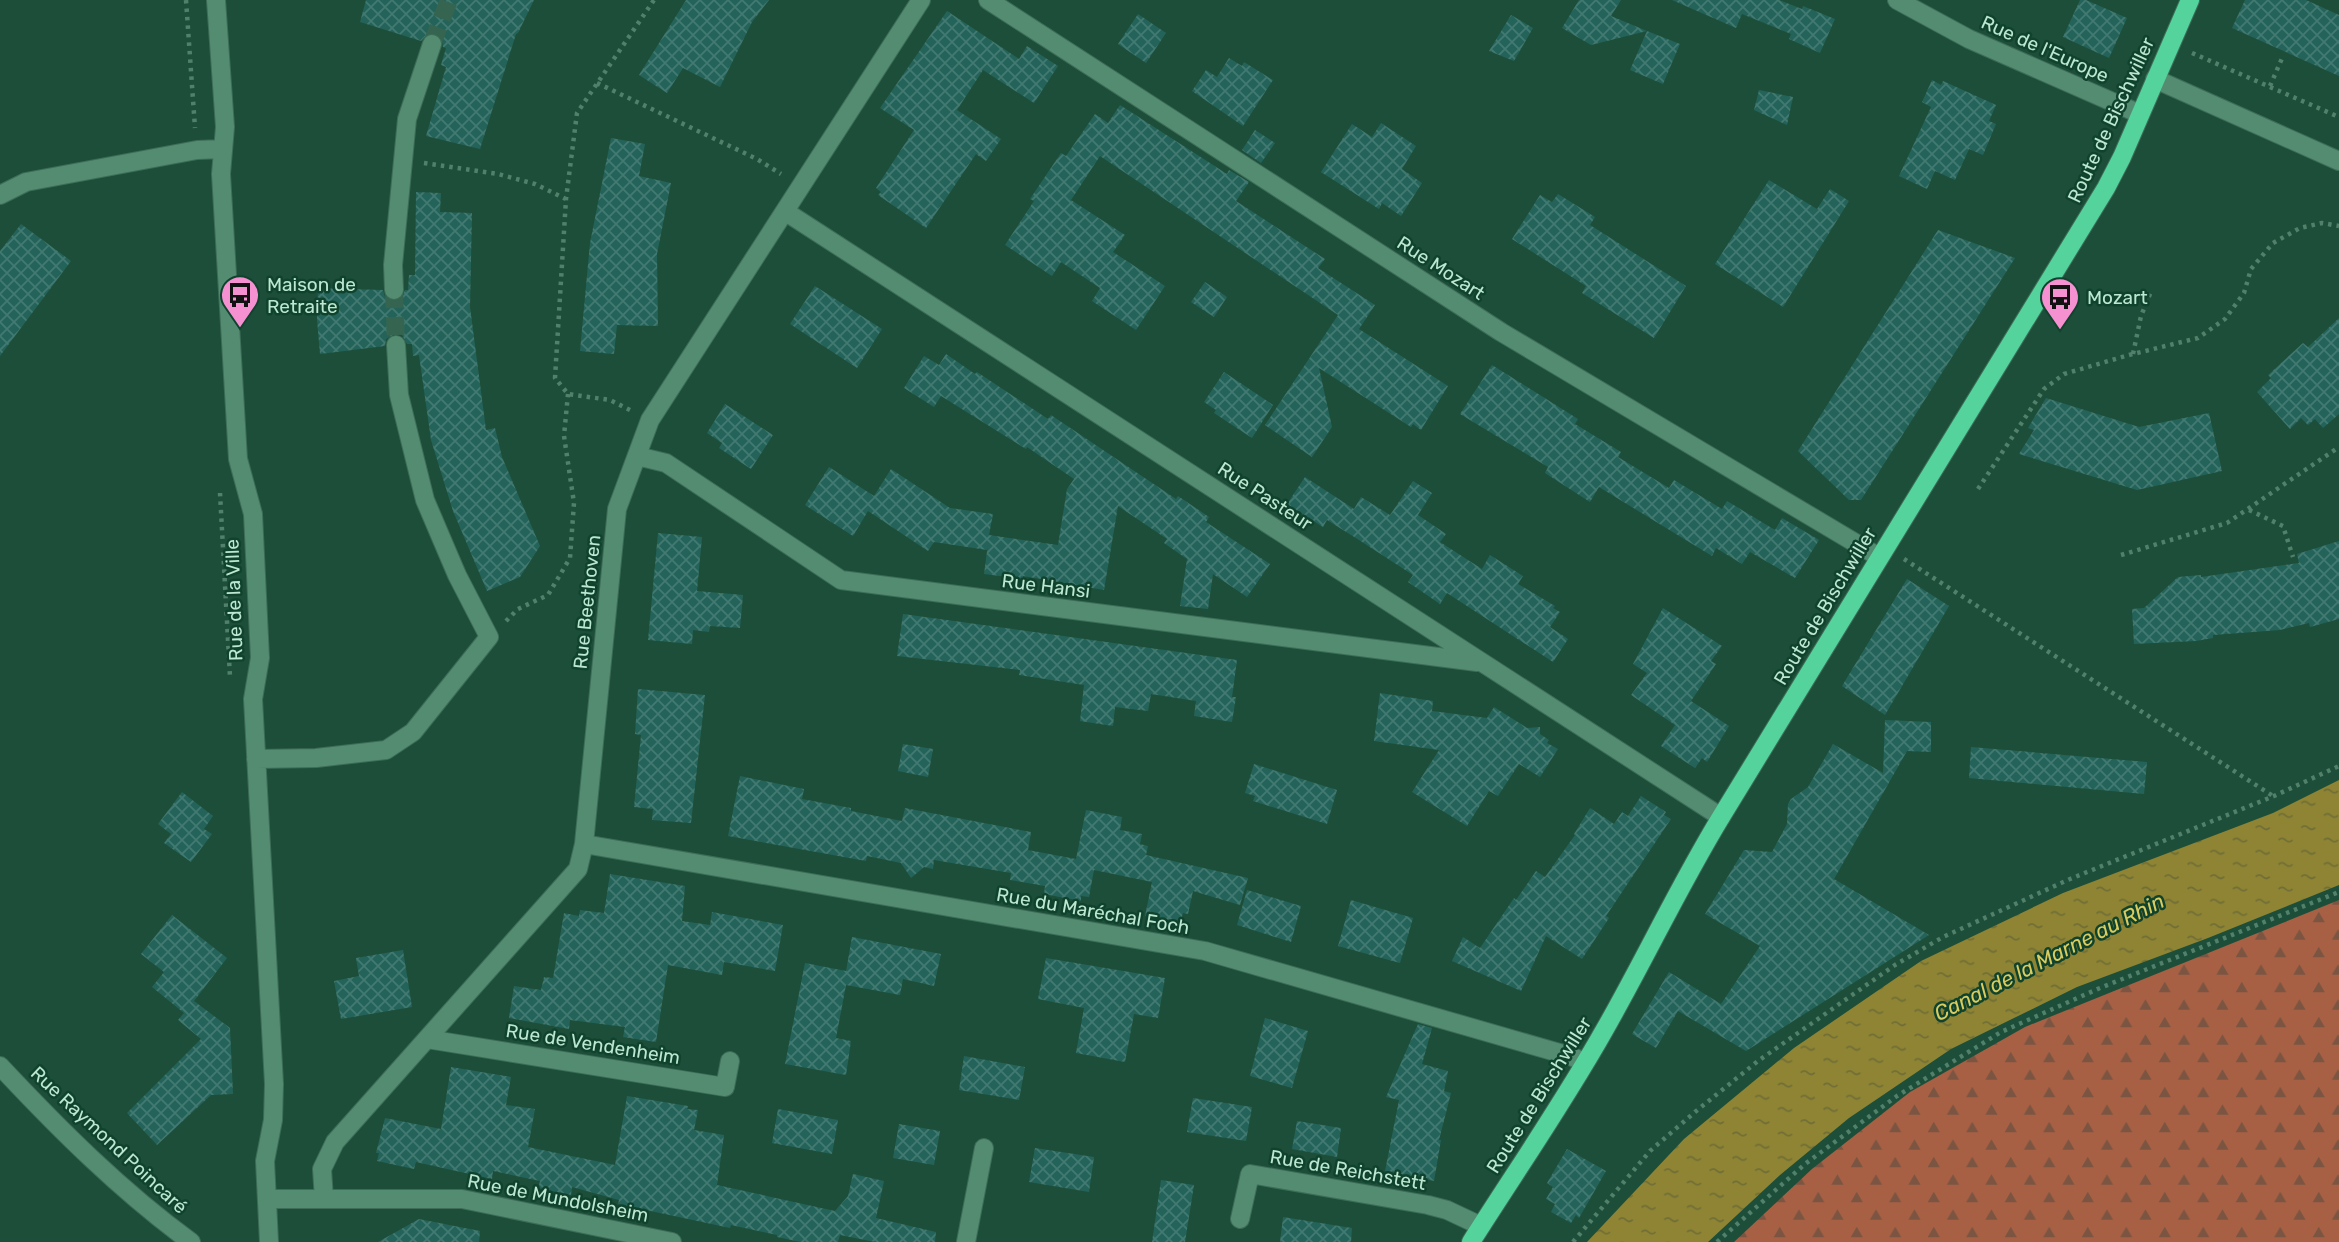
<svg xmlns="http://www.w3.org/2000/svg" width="2339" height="1242" viewBox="0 0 2339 1242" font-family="Rubik,sans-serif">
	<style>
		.forest { fill: url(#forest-firs) }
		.water { fill: url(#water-ripples) }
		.building { fill: url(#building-cross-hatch) }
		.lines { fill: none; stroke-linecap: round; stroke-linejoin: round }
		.minor-tunnel { stroke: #356550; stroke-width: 18; stroke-dasharray: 18 9; stroke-linecap: butt }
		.minor-casing { stroke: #3d6d57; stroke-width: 20 }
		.major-casing { stroke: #3d6d57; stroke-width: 20 }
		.path { stroke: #51806b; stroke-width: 4.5; stroke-dasharray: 3.5 5; stroke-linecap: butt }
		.minor { stroke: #548c71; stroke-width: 18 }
		.major { stroke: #54d39d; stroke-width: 18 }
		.labels { text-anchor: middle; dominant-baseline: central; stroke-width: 5; stroke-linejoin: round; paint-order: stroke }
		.street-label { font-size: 19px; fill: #bce7d0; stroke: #10432e }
		.poi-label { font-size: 19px; fill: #bce7d0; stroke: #10432e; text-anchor: start }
		.water-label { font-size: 21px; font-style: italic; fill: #dacc5e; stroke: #10432e }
	</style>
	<defs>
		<pattern id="forest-firs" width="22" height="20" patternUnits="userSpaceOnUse" patternTransform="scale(1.75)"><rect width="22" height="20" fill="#a76044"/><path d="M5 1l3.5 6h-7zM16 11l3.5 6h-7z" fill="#7b5542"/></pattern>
		<pattern id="water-ripples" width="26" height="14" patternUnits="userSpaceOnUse" patternTransform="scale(1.75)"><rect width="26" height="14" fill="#8e8433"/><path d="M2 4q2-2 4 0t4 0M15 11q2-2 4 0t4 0" fill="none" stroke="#706e37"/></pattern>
		<pattern id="building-cross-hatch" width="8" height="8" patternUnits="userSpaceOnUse" patternTransform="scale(1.75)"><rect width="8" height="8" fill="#24635a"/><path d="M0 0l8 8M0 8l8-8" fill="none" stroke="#427971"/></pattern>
	</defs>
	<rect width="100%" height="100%" fill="#1d4e39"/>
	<path class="forest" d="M2339,900V1242H1734L1812,1169L1910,1092L2025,1027Z"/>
	<path class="water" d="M2339,780V885L2208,938L2077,987L1951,1049L1849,1118L1780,1175L1708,1242H1587L1684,1139L1794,1048L1921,961L2063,893L2273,813Z"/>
	<path class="building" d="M366,0H534L518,33L516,34L480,149L426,136L446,67L441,65L446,48L443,47L441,37L435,33H429L421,41L360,22Z
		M686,0H769L752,22L720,87L683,68L667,93L639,75Z
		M1579,0H1621L1611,16L1647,31L1591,45L1562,28Z
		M1672,0H1779L1802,9L1803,6L1835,19L1820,53L1789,39L1791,34L1742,14L1736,28Z
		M2080,0H2086L2127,18L2109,58L2063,37Z
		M2245,0H2306L2339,15V76L2232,28Z
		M947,11L1019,59L1027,46L1058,66L1034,103L983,70L957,110L1001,139L986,161L976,154L926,228L878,195L881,192L876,188L914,130L880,108Z
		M1138,14L1166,33L1146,63L1118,44Z
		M1511,15L1533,28L1514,61L1489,51Z
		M1647,31L1680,44L1663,84L1630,70Z
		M1229,58L1242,66L1244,62L1273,80L1243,126L1192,91L1206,70L1217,77Z
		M1932,80L1941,85L1943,81L1996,105L1989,121L1996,124L1983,155L1969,149L1955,180L1935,171L1927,189L1899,176L1931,107L1922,102Z
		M1759,90L1793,97L1787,125L1754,110Z
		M1120,105L1227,174L1229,170L1249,182L1236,201L1325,259L1318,268L1375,305L1359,329L1448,386L1421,430L1413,424L1411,427L1319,368L1332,427L1312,457L1265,425L1338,315L1100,156L1071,200L1125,235L1113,252L1165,286L1136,330L1092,301L1100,288L1061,262L1052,276L1005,245L1034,201L1030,199L1061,153L1066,156L1095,114L1108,123Z
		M1381,123L1416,146L1402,169L1422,183L1401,216L1382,203L1379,209L1321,172L1352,124L1372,137Z
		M1255,130L1275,143L1261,163L1242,150Z
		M611,138L645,144L639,176L671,183L657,254L658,326L617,325L614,354L580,351L590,243Z
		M1769,180L1817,209L1830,189L1849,201L1783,307L1715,264Z
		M416,192L441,193L440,212L472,213L470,307L486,430L495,428L502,457L540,546L520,577L487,591L453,511L431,440L419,355L413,356L412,344H407L402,335L395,334L386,339L385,346L320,354L317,320L318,288L383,290L385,297L394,301L401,299L405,290H408L409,275H415Z
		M1558,194L1595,217L1590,225L1686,286L1654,338L1582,293L1586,286L1512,239L1540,195L1552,202Z
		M21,224L71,261L0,356V251Z
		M1938,230L2015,258L1861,500H1849L1798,451Z
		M1205,282L1227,297L1214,317L1191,302Z
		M815,286L882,329L857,368L790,324Z
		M2339,318V414L2323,428L2315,419L2308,425L2301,418L2290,429L2257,392L2271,378L2268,375L2303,343L2308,347Z
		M946,354L975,374L977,372L1048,419L1051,415L1176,499L1178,496L1209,517L1206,522L1270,564L1247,597L1213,574L1208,609L1180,606L1187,559L1164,543L1167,539L1118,506L1104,590L1023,576V579L984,574L988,544L987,550L934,542L928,551L868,511L853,536L805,505L829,467L874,496L891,469L950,508L993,514L989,535L1058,545L1067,489L1074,479L1027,447L1026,449L941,396L934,407L904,388L924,356L939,365Z
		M1492,365L1578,419L1575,424L1621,452L1618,457L1669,488L1674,480L1722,509L1727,501L1775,530L1782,518L1819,540L1795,578L1750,552L1742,564L1716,548L1712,556L1599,487L1590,502L1545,473L1548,467L1460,414Z
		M1224,372L1273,405L1252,438L1214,413L1216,410L1204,402Z
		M2046,398L2139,427L2209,413L2222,471L2137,490L2019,454L2034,430L2028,428Z
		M725,404L773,435L751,469L719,448L722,443L707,433Z
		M1305,477L1354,509L1361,497L1390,515L1413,481L1432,493L1418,515L1446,534L1440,542L1482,569L1490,555L1523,576L1518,584L1555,606L1553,608L1560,612L1550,627L1568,639L1553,662L1447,593L1440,604L1408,582L1413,575L1359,540L1327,520L1323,527L1287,504Z
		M658,533L702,537L697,591L743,595L740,628L710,626L709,632L693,630L692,644L648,640Z
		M2339,541V619L2310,627L2309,623L2280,630L2213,635V638L2196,641L2134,644L2132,609L2144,608L2178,577L2201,575V577L2299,563L2297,554Z
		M1907,579L1949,606L1885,715L1842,686Z
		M1663,608L1722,646L1711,661L1716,664L1691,701L1729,726L1707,762L1702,758L1695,768L1661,746L1675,725L1631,695L1647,673L1633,664Z
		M903,614L1237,660L1232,697H1236L1232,722L1194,716L1196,701L1151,694L1148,711L1115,707L1113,726L1080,721L1084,685L1019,675L1020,670L897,656Z
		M638,689L705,695L691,823L652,820L653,809L634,807L641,735L635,734Z
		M1380,693L1433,701L1432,711L1487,718L1494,707L1527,728L1540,727V734L1549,740L1547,743L1558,749L1540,777L1519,764L1498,796L1489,791L1467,826L1412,792L1439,750L1374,741Z
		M1885,720L1931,722V752L1907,751L1834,879L1929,935L1746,1051L1678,1011L1656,1048L1632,1034L1669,972L1721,1004L1760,946L1705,914L1744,850L1772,852L1787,824L1788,804L1791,799L1808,787L1833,744L1883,773Z
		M903,744L933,749L928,777L898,771Z
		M1971,747L2147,762L2144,794L1969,778Z
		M1254,764L1337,790L1327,824L1253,801L1255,796L1245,793Z
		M740,776L804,789L802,799L851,808V811L902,821L905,808L1031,832L1028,850L1076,859L1086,810L1122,817L1120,830L1142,834L1140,844L1148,846L1146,855L1248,878L1240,905L1193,891L1188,914L1183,913L1180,923L1145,916L1152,882L1094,870L1089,897L1081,896V901L1044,894L1045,886L1010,880L1011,873L934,860L933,869L924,867L911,878L901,863L867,856L866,861L728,836Z
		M182,792L213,816L204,829L212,834L191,862L164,843L171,834L158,824Z
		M1641,796L1666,812L1664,815L1671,819L1606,916L1609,918L1582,959L1546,936L1521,991L1452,961L1463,937L1480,948L1514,898L1516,900L1536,871L1545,877L1575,835L1574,834L1590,808L1614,824L1622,812L1628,816Z
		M610,874L685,886L682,921L710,925L712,912L783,925L775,971L724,962L722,975L668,965L656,1042L623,1037L625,1027L570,1020L569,1029L509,1018L514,986L541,990L544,977L553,978L564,913L579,916L580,910L604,913Z
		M1247,890L1301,906L1291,942L1237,925Z
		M1351,900L1413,918L1400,963L1338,946Z
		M172,915L227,958L194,1001L230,1028L233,1094L211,1095L157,1145L127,1113L201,1039L178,1020L184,1013L152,987L164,972L141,954Z
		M852,937L941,954L934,986L903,979L900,995L846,985L836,1038L851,1041L846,1075L785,1064L805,963L846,971Z
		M403,950L412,1007L341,1019L334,981L359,976L356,958Z
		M1046,958L1165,978L1158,1018L1134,1014L1125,1062L1076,1053L1084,1008L1038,999Z
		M1265,1018L1308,1031L1292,1088L1250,1076Z
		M1418,1024L1432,1028L1422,1064L1448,1071L1444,1091L1451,1093L1439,1140H1441L1434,1181L1385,1171L1399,1100L1386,1097Z
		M964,1056L1025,1067L1019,1100L959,1090Z
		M451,1067L511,1077L506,1105L535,1109L528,1147L615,1165L627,1096L688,1106L687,1109L698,1110L694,1130L724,1135L717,1185L835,1211L848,1196L853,1174L884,1181L876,1218L936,1232L935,1242H875L840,1235L838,1242H801L777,1237V1235L731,1225L730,1228L618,1204L619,1200L572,1187L571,1195L538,1188L540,1181L493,1171L492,1179L416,1162L414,1169L377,1161L379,1153H376L385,1118L441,1129Z
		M1193,1098L1252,1107L1246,1141L1187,1132Z
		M778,1109L838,1120L832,1154L772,1143Z
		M1297,1121L1341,1128L1337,1157L1292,1149Z
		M899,1124L940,1131L934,1165L893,1158Z
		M1035,1148L1094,1157L1089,1192L1029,1182Z
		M1567,1149L1606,1171L1579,1218L1576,1215L1571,1223L1551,1212L1555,1204L1546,1199L1553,1187L1547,1183Z
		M1161,1180L1194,1185L1185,1242H1152Z
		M1283,1217L1352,1228L1351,1242H1280Z
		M419,1219L480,1231L479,1242H378Z"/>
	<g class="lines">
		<path class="minor-tunnel" d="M432,44L449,0
			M394,290L396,345"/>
		<defs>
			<path id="minor" d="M216,0L225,127L221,174L238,459L253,514L260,658L253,699L274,1084L273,1120L265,1161L269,1242
				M988,0L1501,332L1879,557
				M1897,0L1969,39L2140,114
				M2155,79L2339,161
				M0,195L26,182L197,150L223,149
				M786,212L1721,817
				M394,290L393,265L407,119L432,44
				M637,456L666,463L841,580L1477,662
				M256,759L316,758L386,750L413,732L489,637L457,575L425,500L399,395L396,345
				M584,844L1205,951L1570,1056L1585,1062
				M427,1039L725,1087L730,1061
				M0,1066C59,1129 121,1191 191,1242
				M267,1199H462L672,1242
				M324,1199L322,1169L335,1142L578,869L584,844L617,509L650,420L921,0
				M1240,1219L1250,1174L1428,1205L1447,1210L1481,1226
				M966,1242L984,1148"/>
			<path id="major" d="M1471,1242C1516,1171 1564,1102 1605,1029C1645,959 1679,886 1721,817L2106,188L2122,157L2190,0"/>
		</defs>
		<use href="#minor" class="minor-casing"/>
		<use href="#major" class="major-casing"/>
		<path class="path" d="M186,0L195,128
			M2192,53L2339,117
			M597,83L757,159L781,174
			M2270,86L2283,56
			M424,163L498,174L535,184L566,199
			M2133,354L2141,316L2152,289
			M630,410L610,400L568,394L555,378L566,199L577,113L654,0
			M1978,489L2044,389L2064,374L2129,355L2198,338L2225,319L2244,293L2251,269L2273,243L2300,228L2322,223L2339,226
			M220,493L230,677
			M2249,510L2283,526L2293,557
			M2121,555L2227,523L2339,447
			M1904,559L2273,796
			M506,621L518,609L548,595L570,558L574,503L564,436L568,394
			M1573,1242L1650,1151L1695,1112L1758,1061L1895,965L1943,937L2070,879L2274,796L2339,766
			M1717,1242L1805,1164L1897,1096L2001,1032L2100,988L2339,892"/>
		<use href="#minor" class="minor"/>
		<use href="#major" class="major"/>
	</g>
	<defs>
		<symbol id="bus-pin" viewBox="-11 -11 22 30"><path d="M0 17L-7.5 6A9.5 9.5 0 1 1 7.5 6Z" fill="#f590d1" stroke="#10432e"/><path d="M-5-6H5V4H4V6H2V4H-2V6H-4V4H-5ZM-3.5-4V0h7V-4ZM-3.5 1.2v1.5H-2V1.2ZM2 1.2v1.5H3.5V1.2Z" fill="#111"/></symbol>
	</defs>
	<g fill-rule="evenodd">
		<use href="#bus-pin" x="218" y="273" width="44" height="60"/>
		<use href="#bus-pin" x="2038" y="275" width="44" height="60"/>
	</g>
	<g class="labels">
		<g class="street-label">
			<text transform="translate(2045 49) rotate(24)">Rue de l'Europe</text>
			<text transform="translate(2111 120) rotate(-65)">Route de Bischwiller</text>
			<text transform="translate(1441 268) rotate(33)">Rue Mozart</text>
			<text transform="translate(1265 496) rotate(33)">Rue Pasteur</text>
			<text transform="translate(1046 586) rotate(7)">Rue Hansi</text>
			<text transform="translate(234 600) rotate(-92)">Rue de la Ville</text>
			<text transform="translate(587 602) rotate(-84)">Rue Beethoven</text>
			<text transform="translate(1825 606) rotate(-59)">Route de Bischwiller</text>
			<text transform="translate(1093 911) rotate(10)">Rue du Maréchal Foch</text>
			<text transform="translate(593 1044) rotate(9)">Rue de Vendenheim</text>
			<text transform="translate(1539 1095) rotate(-58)">Route de Bischwiller</text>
			<text transform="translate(109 1140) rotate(43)">Rue Raymond Poincaré</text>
			<text transform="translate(1348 1170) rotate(10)">Rue de Reichstett</text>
			<text transform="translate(558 1198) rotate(11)">Rue de Mundolsheim</text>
		</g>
		<g class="poi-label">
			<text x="267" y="284">Maison de<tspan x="267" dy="22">Retraite</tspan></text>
			<text x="2087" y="297">Mozart</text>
		</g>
		<g class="water-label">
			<text transform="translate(2049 957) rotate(-27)">Canal de la Marne au Rhin</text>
		</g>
	</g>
</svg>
